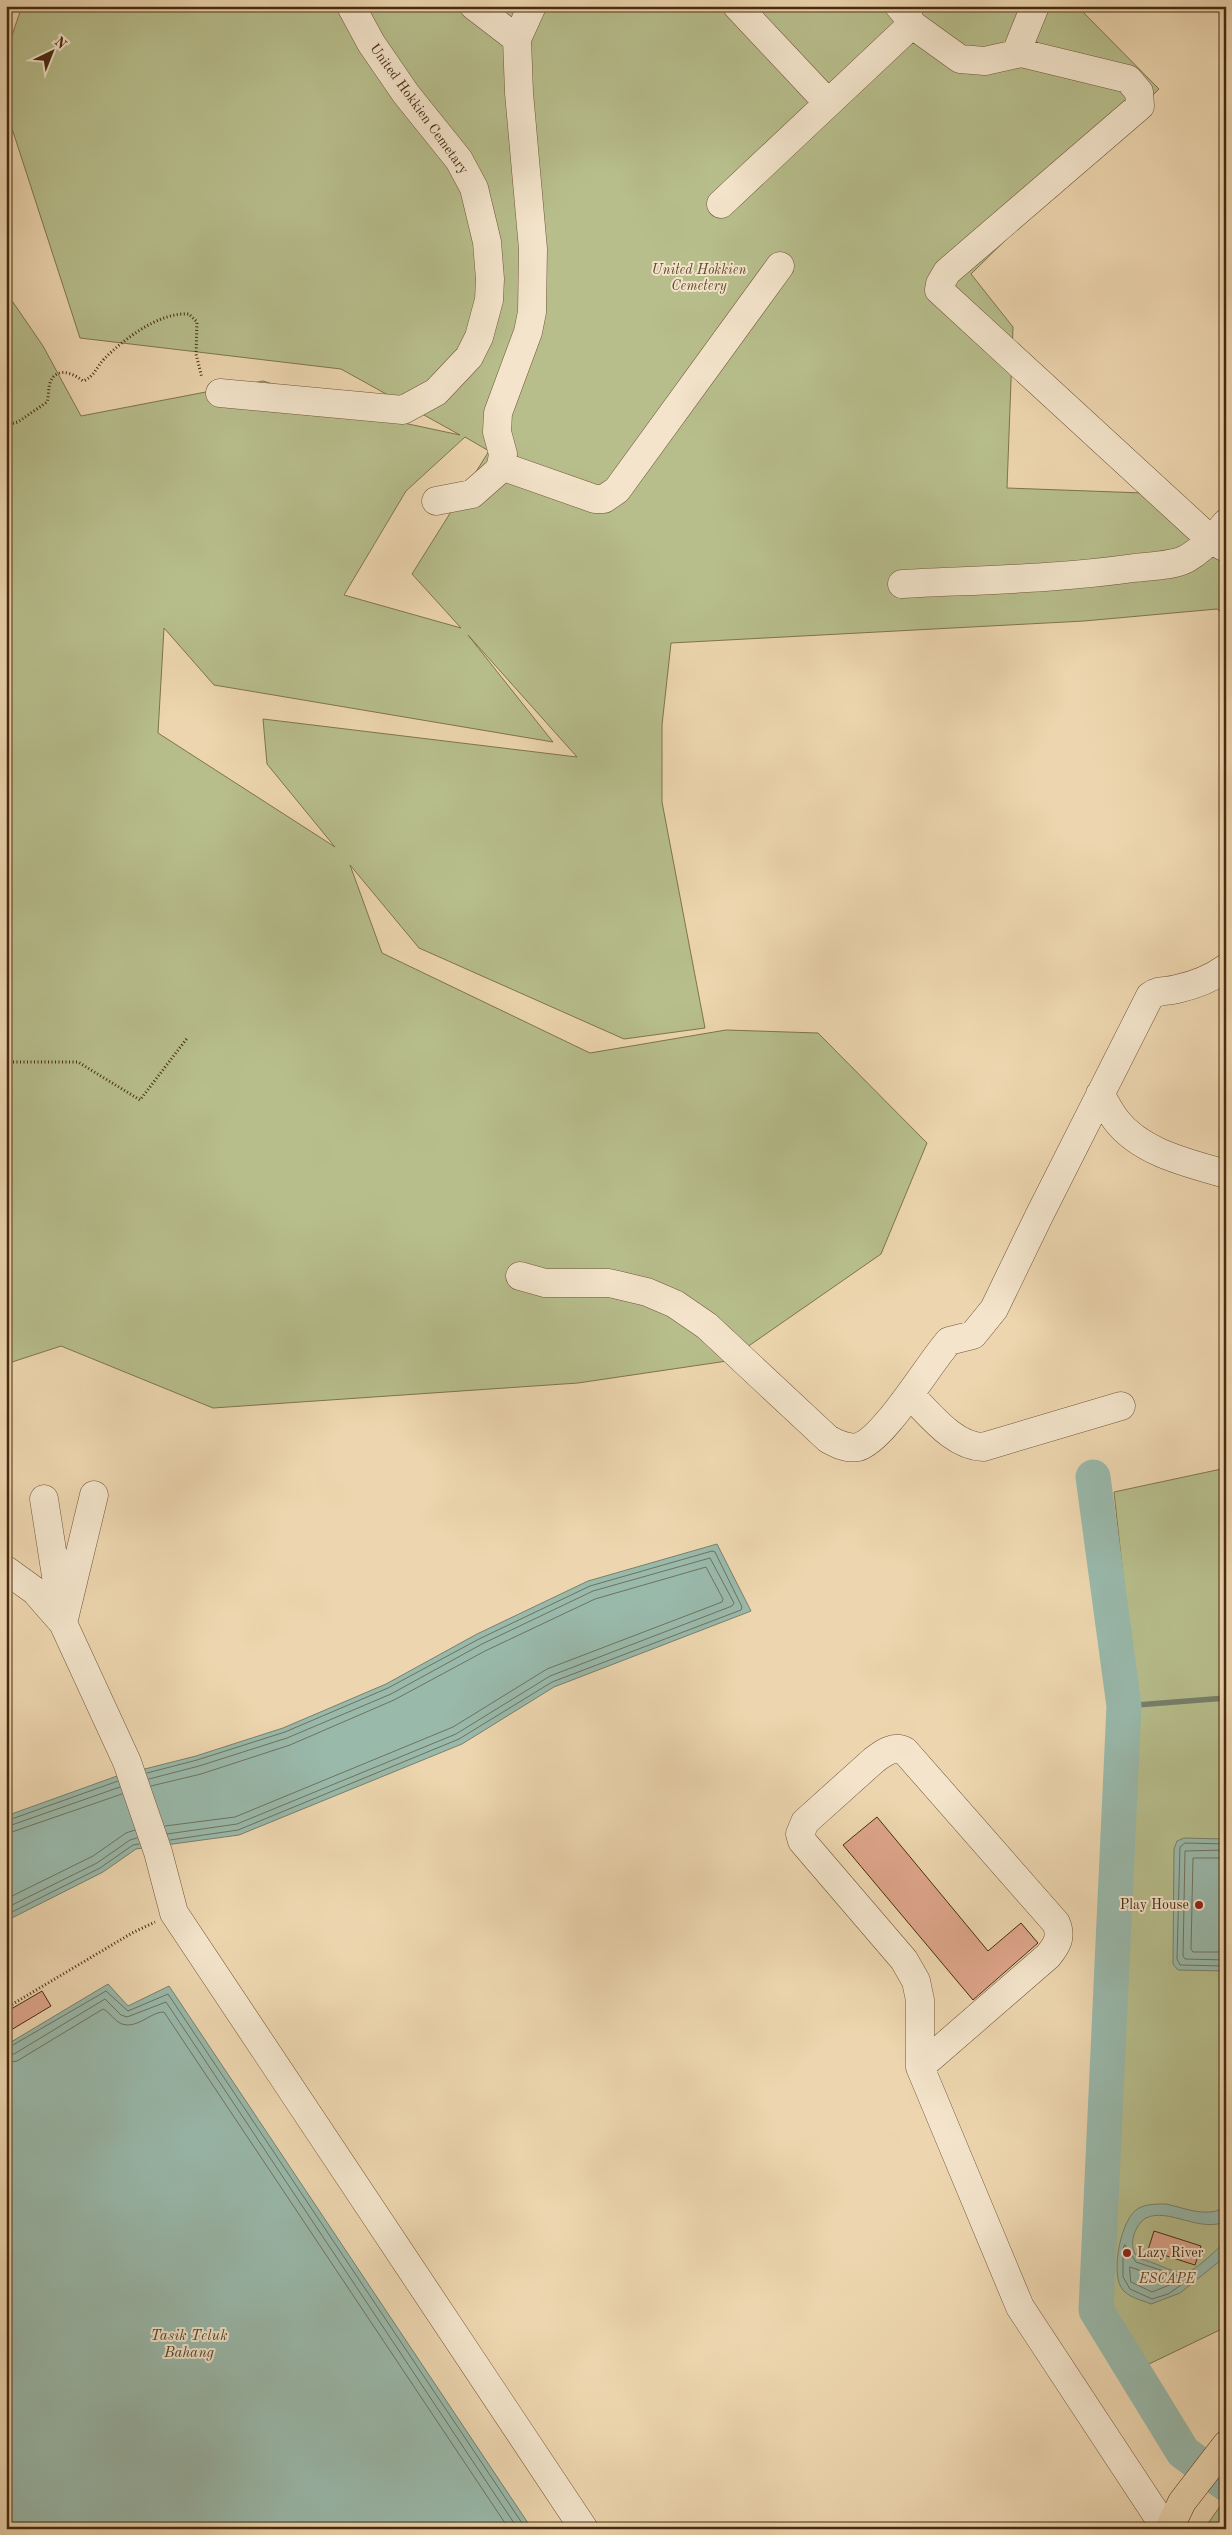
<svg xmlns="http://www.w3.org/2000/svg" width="1232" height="2535" viewBox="0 0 1232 2535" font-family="'Old Standard TT',serif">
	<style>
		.green { fill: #b7be8c; stroke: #7f744e; fill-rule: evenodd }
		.water { fill: #99b9ab; stroke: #78806d }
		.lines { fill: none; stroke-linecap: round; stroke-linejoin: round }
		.shore { stroke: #70725d; stroke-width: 1 }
		.stream { stroke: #78806d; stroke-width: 5.5 }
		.river { stroke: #99b9ab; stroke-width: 35 }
		.building { fill: #dea58c; stroke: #472a0f }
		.minor-casing { stroke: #705537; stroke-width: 29 }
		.major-casing { stroke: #472a0f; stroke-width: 29 }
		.path { stroke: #472a0f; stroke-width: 3; stroke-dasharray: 1 2.5; stroke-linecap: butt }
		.minor { stroke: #f3e4cb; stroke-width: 28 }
		.major { stroke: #edd6af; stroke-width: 28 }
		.poi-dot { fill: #8f2418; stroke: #f3e4cb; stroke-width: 2 }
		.labels { text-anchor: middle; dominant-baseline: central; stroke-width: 4; stroke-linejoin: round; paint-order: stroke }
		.street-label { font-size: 14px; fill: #472a0f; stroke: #f3e4cb }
		.park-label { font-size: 14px; font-style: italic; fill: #5d4828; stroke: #f3e4cb }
		.poi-label { font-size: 14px; fill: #472a0f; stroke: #f3e4cb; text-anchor: end }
		.water-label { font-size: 15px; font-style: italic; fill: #57472e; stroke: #f3e4cb }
	</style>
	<rect width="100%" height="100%" fill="#edd6af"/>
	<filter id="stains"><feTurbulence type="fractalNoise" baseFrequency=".004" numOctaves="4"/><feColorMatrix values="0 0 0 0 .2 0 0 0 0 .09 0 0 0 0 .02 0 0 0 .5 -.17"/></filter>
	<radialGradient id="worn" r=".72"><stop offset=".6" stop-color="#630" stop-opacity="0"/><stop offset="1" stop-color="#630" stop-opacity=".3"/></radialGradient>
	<path class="green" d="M22,6H1077L1159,89L971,274L1013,327L1007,488L1143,493L1226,554V616L1217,609L1084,621L671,643L662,725V802L705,1028L624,1039L419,948L350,865L382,953L590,1053L726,1030L818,1033L927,1143L881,1254L727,1361L578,1383L213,1408L61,1346L6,1364V292L43,346L81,416L263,381L399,422L460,435L341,369L80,338L6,110V53ZM465,437L489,451L412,574L461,628L344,595L406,491ZM164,628L214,685L553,742L468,635L577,757L263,719L267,764L335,847L158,733Z
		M1226,1468V2327L1149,2364L1107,2300L1139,1723L1114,1492Z
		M1226,2498V2529H1204Z"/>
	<path class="water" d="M717,1544L751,1611L554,1687L462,1744L239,1835L136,1849L103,1872L6,1921V1816L117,1776L196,1756L283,1728L386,1684L477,1634L588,1581Z
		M1184,1838L1226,1839V1971L1178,1970L1173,1964L1174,1849L1177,1841Z
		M108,1984L128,2006L169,1986L532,2529H6V2045Z
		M1166,2204C1185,2208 1209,2219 1226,2206V2221C1202,2234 1168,2207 1146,2218C1135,2224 1126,2248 1139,2258C1142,2260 1149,2261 1153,2263C1162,2266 1173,2272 1183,2273C1193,2274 1217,2249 1226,2241V2256L1180,2293L1151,2304C1142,2300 1126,2297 1121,2287C1111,2271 1121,2217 1139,2208C1147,2204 1157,2204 1166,2204Z"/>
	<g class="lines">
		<path class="shore" d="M147,1773L197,1760L285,1732L388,1688L479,1639L590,1586L712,1551L715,1552L742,1607L741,1610L552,1682L459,1739L238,1830L170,1840
			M149,1779L199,1766L287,1738L391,1694L482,1644L593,1591L710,1558L734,1603L732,1606L550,1676L456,1734L237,1824L167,1834
			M151,1786L201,1774L290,1745L394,1700L485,1651L595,1599L706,1567L723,1599L722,1602L547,1669L453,1727L235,1817L165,1826
			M6,1821L118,1781
			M6,1827L120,1787
			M6,1834L122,1794
			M1226,1844L1185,1843L1180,1847L1177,1959L1180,1965L1226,1966
			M1226,1850L1185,1851L1183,1956L1185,1959L1226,1960
			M1226,1858H1193L1191,1949L1193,1952H1226
			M6,1899L93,1856L126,1833L135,1830
			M6,1908L97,1863L130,1840L137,1838
			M6,1915L100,1868L133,1845L139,1844
			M6,2049L106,1991L128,2011L168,1994L526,2529
			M6,2055L14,2054L105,1999L121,2015L127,2017L166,2002L518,2529
			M6,2063L17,2061L103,2009C110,2012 114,2021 122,2024C138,2029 150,2012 164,2012L509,2529
			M1125,2245L1136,2262L1185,2278L1187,2281L1168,2294L1152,2299L1130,2289L1123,2277V2249Z
			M1130,2267L1171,2281L1172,2284L1152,2292L1131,2282Z"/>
		<path class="stream" d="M1124,1706L1226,1698"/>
		<path class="river" d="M1093,1477L1124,1706L1096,2310L1183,2452L1226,2484"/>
	</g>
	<path class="building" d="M877,1817L988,1951L1021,1923L1038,1943L973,2000L843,1845Z
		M42,1991L51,2006L6,2033V2012Z
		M1154,2231L1201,2246L1195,2265L1148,2250Z"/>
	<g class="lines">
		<defs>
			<path id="minor" d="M474,6L517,39
				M737,6L828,103
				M899,6L909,18L910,23L960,59L985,61L1021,53
				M1035,6L1018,48L1021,53L1128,79L1139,92L1140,106L947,272L940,284L939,290L1211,540L1226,548
				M721,204L908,28L910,23
				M220,393L403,410L436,392L469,357L479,337L489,300L490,279L487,242L474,188L459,160L406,94L371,43L351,6
				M501,466L595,499H604L617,490L780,266
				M436,501L472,494L497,472L501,466L503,454L497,432L498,413L528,332L532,312L533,249L519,93L517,39L532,6
				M902,584C980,580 1057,579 1134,568C1150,566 1172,566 1186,559C1202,550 1215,536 1226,523
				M1100,1094C1105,1102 1110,1112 1116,1120C1141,1153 1189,1163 1226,1174
				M520,1276L545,1283H609L647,1292L675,1304L707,1326L828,1439C837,1444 847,1449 858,1447C884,1440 929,1363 949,1341L973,1335L994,1309L1039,1216L1150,996C1159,989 1167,992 1177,989C1195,985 1211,979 1226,968
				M910,1395C930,1414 953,1446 983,1447L1121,1406
				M44,1499L61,1608
				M6,1570L35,1591L63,1623L127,1762L158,1852L174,1913L584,2529
				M63,1623L94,1495
				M920,2067L1048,1956C1057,1945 1062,1937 1056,1923L905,1751C894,1745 883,1753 874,1760L805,1822L800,1834L802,1841L904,1960L916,1981L920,2000V2067L1020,2307L1166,2529"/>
			<path id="major" d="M1169,2529L1182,2502L1226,2445"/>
		</defs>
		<use href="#minor" class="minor-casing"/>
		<use href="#major" class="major-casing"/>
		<path class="path" d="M6,425L18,422L47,402C49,396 48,389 50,383C56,366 73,373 83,381C94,377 96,368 104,359C124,339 159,312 189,314L197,322L196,354L202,378
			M6,1062H78L140,1100L188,1037
			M6,2008L132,1933L155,1922"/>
		<use href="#minor" class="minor"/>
		<use href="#major" class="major"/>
	</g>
	<g class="poi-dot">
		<circle cx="1199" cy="1905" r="5"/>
		<circle cx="1127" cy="2253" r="5"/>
	</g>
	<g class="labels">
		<g class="street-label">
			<text transform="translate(419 109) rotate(54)">United Hokkien Cemetary</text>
		</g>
		<g class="park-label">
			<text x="699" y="270">United Hokkien<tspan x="699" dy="16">Cemetery</tspan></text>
			<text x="1167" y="2279">ESCAPE</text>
		</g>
		<g class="poi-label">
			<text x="1189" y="1905">Play House</text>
			<text x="1137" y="2253" text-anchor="start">Lazy River</text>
		</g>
		<g class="water-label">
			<text x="189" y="2336">Tasik Teluk<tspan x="189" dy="17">Bahang</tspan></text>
		</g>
	</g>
	<rect width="1232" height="2535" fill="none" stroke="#edd6af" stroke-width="25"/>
	<rect x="8" y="8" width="1217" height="2520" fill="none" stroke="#472a0f" stroke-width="2.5"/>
	<rect x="12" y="12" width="1207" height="2510" fill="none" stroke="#472a0f"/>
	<g transform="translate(52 52) rotate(43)" stroke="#f3e4cb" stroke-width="4" paint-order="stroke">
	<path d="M0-4L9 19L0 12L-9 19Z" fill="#472a0f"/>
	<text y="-8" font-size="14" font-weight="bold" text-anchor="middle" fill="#472a0f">N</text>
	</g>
	<rect width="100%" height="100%" filter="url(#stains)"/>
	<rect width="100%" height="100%" fill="url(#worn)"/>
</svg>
